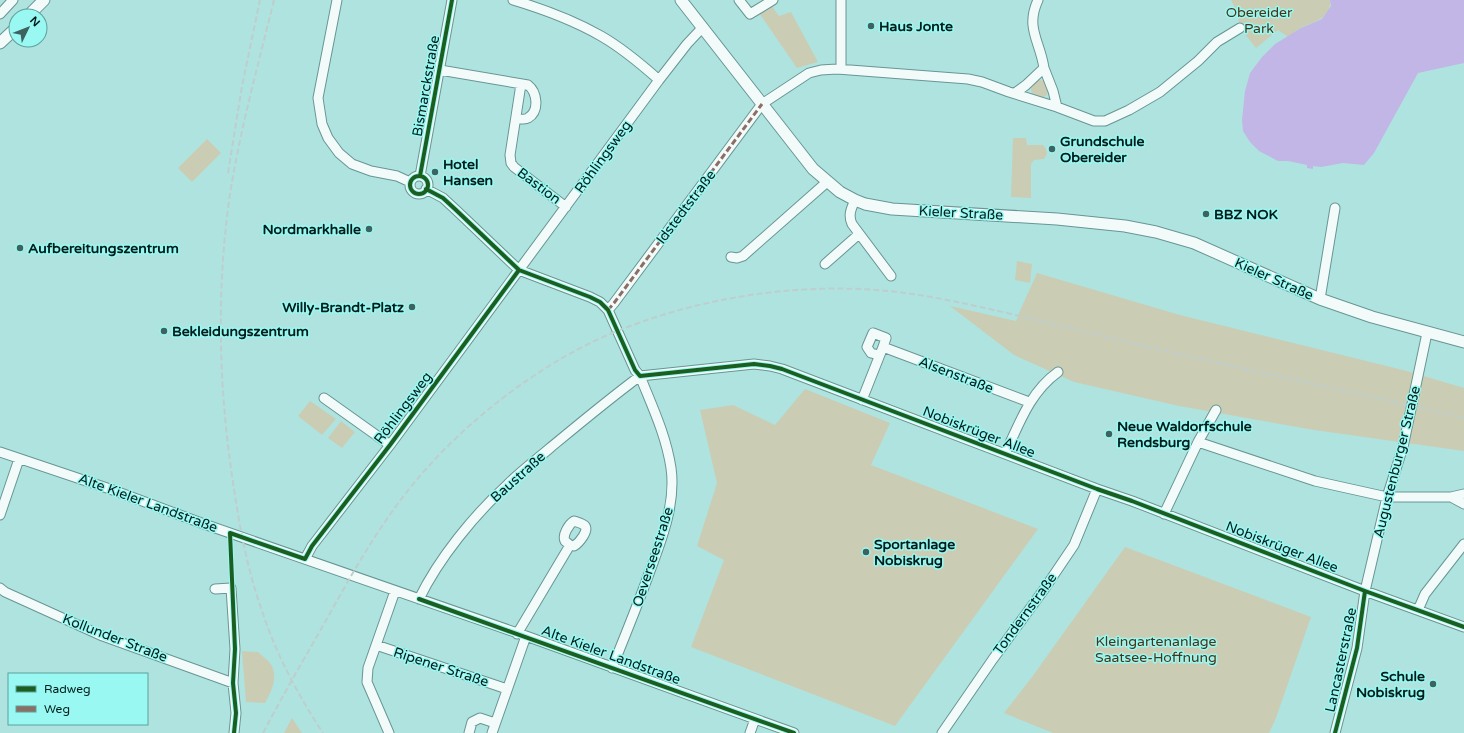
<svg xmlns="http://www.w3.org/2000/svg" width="1464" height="733" viewBox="0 0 1464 733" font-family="'Varela Round',sans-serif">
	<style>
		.green { fill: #cacdb4 }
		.water { fill: #c2b6e6 }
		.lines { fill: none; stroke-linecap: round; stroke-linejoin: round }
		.minor-casing { stroke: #679693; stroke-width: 11 }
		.major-casing { stroke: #679693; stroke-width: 13 }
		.minor { stroke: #f3fbfa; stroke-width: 9 }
		.major { stroke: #f3fbfa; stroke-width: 11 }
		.rail { stroke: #bececd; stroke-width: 2; stroke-dasharray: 6 3; stroke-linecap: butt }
		.quiet { stroke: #8d6e63; stroke-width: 3; stroke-dasharray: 6 3; stroke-linecap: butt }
		.cycleway-casing { stroke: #99f9f2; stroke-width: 6 }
		.cycleway { stroke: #1b5e20; stroke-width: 4 }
		.poi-dot { fill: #3d6260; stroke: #99f9f2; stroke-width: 1.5 }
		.labels { text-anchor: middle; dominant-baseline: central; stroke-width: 3; stroke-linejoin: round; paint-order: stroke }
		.park-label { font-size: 14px; fill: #4b3317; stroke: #99f9f2 }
		.poi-label { font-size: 14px; font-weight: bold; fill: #001d1b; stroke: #99f9f2; text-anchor: start }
		.street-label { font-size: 14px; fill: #001d1b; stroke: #99f9f2 }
	</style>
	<rect width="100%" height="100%" fill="#afe3df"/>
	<path class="green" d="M1231,0H1330C1332,19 1314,21 1301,28C1297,30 1292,34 1288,37L1278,30L1256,48L1240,28L1237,12Z
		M772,6L779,16L791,12L818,62L797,68L759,13Z
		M1031 89a9 9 0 1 1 18 0a9 9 0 1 1-18 0Z
		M1013,138H1026L1027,145H1043L1046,149L1047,154L1044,159L1034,160L1031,164V198L1011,197Z
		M207,139L221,153L192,182L178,168Z
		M1017,261L1032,264L1030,283L1015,280Z
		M1037,273L1180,315L1407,371L1464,388V451L1314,430L1179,406L1074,382L1014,355L950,306L1016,321L1019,313Z
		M805,389L890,423L871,465L1038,529L895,726L691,647L724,560L697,546L717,483L700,410L733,405L775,425Z
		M310,401L336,419L322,435L298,416Z
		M341,421L355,432L342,448L328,438Z
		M1125,547L1311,617L1276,718L1269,733H1053L1004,713L1032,677Z
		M242,651L258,652C261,655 267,659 270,663C279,675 272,691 265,703L246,702Z
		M292,718L302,733H284Z"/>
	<path class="water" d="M1330,0H1464V63L1418,73L1374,153L1364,165L1343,163L1321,167L1313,166V169L1307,168V165L1288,161H1278L1259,151L1250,142L1243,131L1242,120L1245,91L1250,73L1262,57L1275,44L1301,28L1322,19L1331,6Z"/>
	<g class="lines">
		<defs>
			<path id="minor" d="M337,0L318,98L322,124L328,138L339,153L352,164L371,171L397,176L410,182
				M513,0C543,9 573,20 601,36C622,48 641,64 659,80
				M739,0L750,14L773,0
				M1038,0C1025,28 1040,41 1044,68
				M0,14L13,0
				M841,69V0
				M440,70L528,85C537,92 540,111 528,118C525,120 520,119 516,118
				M521,84L510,155L511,163L514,167L566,207
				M1015,93L1026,85L1044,68L1053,91L1057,107
				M420,176L452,0
				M410 185a9 9 0 1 1 18 0a9 9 0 1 1-18 0Z
				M426,189L443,198L456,210L519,270L590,297L600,302L608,310L635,370L640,376C652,406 666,435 671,468C676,503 662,539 650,571C638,604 625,636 612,668
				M855,200C851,209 848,215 852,224L891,276
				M731,257L737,258L743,256L827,182
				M825,264L859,234
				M1320,299L1335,208
				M608,310L614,303L762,104L809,73L821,70L837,69L968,79L982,82L1009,92L1057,107L1094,121H1105L1129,110L1160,92L1198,61L1217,42L1240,28
				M879,355L871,353L867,347L873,333L886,338L883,347
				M640,376L754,364L770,366L782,369L1097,489L1132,501L1365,591L1464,627
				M324,398L390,445
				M862,400L883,347L1029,402
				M1198,442L1216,410
				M0,452L110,489L204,524L526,636L794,733
				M1005,454C1019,424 1030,392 1058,372
				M1451,497L1464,504
				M1164,514L1198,442L1315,481L1387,497H1451L1464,494
				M0,515L19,459
				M305,559L312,546L390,445L659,80L687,44L703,27
				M0,588L5,592L100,635L233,683
				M215,589L231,588L235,649L233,683L236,713L234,733
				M419,599C439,558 474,515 508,484C521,471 536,460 550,448C579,424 609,399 640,376
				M1418,610L1425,594L1464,544
				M517,634L570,545L574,546C579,543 590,530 584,525C581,523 577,522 574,521C569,524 562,535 565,541C566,542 569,544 570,545
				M376,645L507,689
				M389,733L367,682L368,668L395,591
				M469,733L472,722L480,718L495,723
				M492,733L526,636
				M750,733L755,719
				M942,733L993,659L1045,588L1074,545L1097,489
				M1335,733L1357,648L1365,591L1387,497L1403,447L1427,333"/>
			<path id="major" d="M681,0L813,169L840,192L855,200L865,204L892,209L1057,219L1125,226L1156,232L1194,243L1320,299L1372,317L1464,342
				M28,16L44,0
				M0,43L16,28"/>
		</defs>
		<use href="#minor" class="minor-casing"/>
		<use href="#major" class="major-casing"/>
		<use href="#minor" class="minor"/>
		<use href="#major" class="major"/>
		<path class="rail" d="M274,0C258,66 239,133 229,201C216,296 219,394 234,489C240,530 248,571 262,611C276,654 298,695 323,733
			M228,173L242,86L260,0
			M263,733C284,693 307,654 329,615C358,563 387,512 427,468C475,414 544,362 610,334C696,298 795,282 888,291C928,295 967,304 1007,313C1053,324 1099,335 1145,346C1251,371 1358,393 1464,418"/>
		<path class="quiet" d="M608,310L614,303L762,104"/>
		<defs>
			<path id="cycleway" d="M420,176L452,0
				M410 185a9 9 0 1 1 18 0a9 9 0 1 1-18 0Z
				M426,189L443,198L456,210L519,270L590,297L600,302L608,310L635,370L640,376L754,364L770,366L782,369L1097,489L1132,501L1365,591L1464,627
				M419,599L794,733
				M234,733L236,713L233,683L235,649L230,533L305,559L312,546L390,445L519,270
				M1335,733L1357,648L1365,591"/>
		</defs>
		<use href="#cycleway" class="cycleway-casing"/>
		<use href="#cycleway" class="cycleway"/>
	</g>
	<g class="poi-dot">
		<circle cx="871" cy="26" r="4"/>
		<circle cx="1052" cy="149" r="4"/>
		<circle cx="435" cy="172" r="4"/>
		<circle cx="1206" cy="214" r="4"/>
		<circle cx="369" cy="229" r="4"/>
		<circle cx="20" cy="248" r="4"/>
		<circle cx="412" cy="307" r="4"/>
		<circle cx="164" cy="331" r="4"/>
		<circle cx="1109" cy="434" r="4"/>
		<circle cx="866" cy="552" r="4"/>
		<circle cx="1433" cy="684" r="4"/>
	</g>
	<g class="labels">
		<g class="park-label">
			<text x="1259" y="12">Obereider<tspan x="1259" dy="16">Park</tspan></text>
			<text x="1156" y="641">Kleingartenanlage<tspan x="1156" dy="16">Saatsee-Hoffnung</tspan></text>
		</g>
		<g class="poi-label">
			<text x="879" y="26">Haus Jonte</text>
			<text x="1060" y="141">Grundschule<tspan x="1060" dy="16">Obereider</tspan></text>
			<text x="443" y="164">Hotel<tspan x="443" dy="16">Hansen</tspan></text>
			<text x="1214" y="214">BBZ NOK</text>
			<text x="361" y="229" text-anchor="end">Nordmarkhalle</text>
			<text x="28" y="248">Aufbereitungszentrum</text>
			<text x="404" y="307" text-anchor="end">Willy-Brandt-Platz</text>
			<text x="172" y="331">Bekleidungszentrum</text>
			<text x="1117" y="426">Neue Waldorfschule<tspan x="1117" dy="16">Rendsburg</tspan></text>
			<text x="874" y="544">Sportanlage<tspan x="874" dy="16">Nobiskrug</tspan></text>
			<text x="1425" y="676" text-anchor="end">Schule<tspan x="1425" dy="16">Nobiskrug</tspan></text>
		</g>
		<g class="street-label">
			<text transform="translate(426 86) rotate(-80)">Bismarckstraße</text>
			<text transform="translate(603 157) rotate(-54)">Röhlingsweg</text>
			<text transform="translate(539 186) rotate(37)">Bastion</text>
			<text transform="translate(686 207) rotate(-53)">Idstedtstraße</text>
			<text transform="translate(961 213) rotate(3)">Kieler Straße</text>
			<text transform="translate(1274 279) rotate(24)">Kieler Straße</text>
			<text transform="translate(956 375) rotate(21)">Alsenstraße</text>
			<text transform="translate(403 408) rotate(-53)">Röhlingsweg</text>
			<text transform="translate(979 432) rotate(21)">Nobiskrüger Allee</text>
			<text transform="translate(1397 462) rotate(-76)">Augustenburger Straße</text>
			<text transform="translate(518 477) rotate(-42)">Baustraße</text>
			<text transform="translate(148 503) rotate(20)">Alte Kieler Landstraße</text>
			<text transform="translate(1282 547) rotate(21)">Nobiskrüger Allee</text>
			<text transform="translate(653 557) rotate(-72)">Oeverseestraße</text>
			<text transform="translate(1025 614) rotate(-54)">Tondernstraße</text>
			<text transform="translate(115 638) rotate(21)">Kollunder Straße</text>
			<text transform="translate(611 655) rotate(20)">Alte Kieler Landstraße</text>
			<text transform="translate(1341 660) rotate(-78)">Lancasterstraße</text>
			<text transform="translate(441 667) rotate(18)">Ripener Straße</text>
		</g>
	</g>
	<rect x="8" y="673" width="140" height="52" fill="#99f9f2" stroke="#5ca19c"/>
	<rect x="16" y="686" width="20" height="6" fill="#1b5e20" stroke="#5ca19c"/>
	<text x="44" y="693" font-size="12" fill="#001d1b">Radweg</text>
	<rect x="16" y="706" width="20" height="6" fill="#8d6e63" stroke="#5ca19c"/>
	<text x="44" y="713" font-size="12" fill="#001d1b">Weg</text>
	<g transform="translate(28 28) rotate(47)"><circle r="19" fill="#99f9f2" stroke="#5ca19c"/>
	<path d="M0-3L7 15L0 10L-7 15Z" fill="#3d6260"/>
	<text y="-6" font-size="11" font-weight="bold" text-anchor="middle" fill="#001d1b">N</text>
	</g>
</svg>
